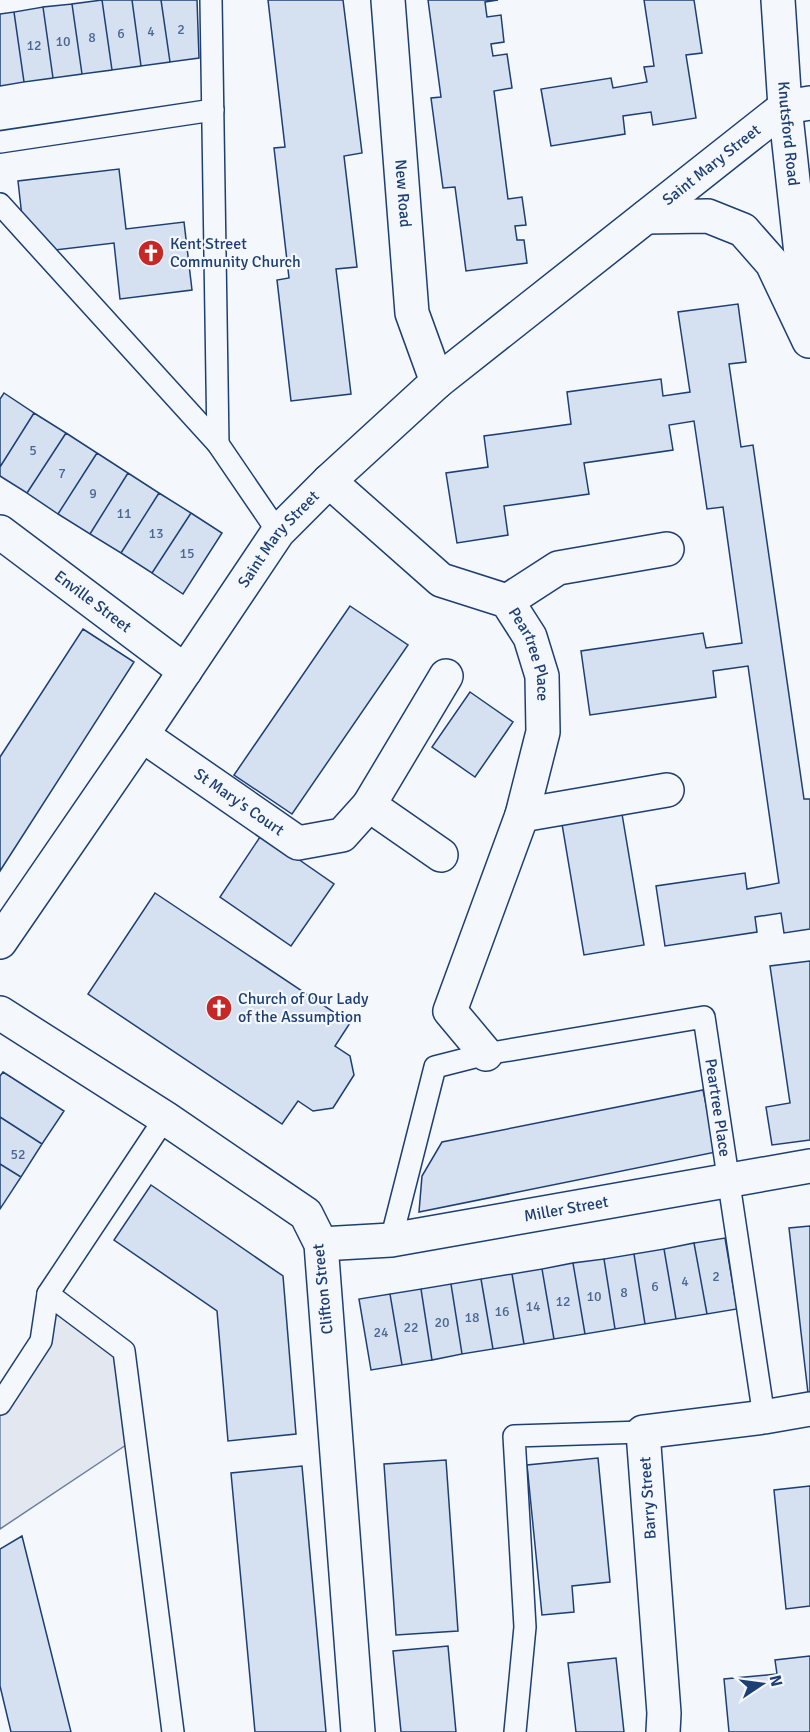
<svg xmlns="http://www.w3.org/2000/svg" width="810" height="1732" viewBox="0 0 810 1732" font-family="Signika,sans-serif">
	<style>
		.parking { fill: #e3e8f0; stroke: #687fa3; stroke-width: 1.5 }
		.building { fill: #d5e0f0; stroke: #1d3f73; stroke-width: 1.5 }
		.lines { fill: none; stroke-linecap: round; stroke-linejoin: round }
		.lane-casing { stroke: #1d3f73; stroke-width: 24 }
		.street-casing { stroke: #1d3f73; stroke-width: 36 }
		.highway-casing { stroke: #1d3f73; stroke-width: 36 }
		.lane { stroke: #f4f7fb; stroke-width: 21 }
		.street { stroke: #f4f7fb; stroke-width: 33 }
		.highway { stroke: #f4f7fb; stroke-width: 33 }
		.labels { text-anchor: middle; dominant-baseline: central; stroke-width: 4.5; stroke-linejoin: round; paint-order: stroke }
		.number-label { font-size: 14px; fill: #4b6792 }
		.street-label { font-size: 16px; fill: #1d3f73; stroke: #f4f7fb }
		.poi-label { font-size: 16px; fill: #1d3f73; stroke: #f4f7fb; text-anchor: start }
	</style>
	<rect width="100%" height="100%" fill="#f4f7fb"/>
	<path class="parking" d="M48,1294L124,1351L135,1439L0,1529V1404L41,1341Z"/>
	<path class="building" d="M102,0L112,70L82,74L72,4Z
		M102,0H132L141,66L112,70Z
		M132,0H161L170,62L141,66Z
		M161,0H197L199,58L170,62Z
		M268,0H343L362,153L344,156L357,267L336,269L351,394L291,401L277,280L289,278L274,148L285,147Z
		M428,0H498L485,2L487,17L501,15L504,42L491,44L493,56L507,54L512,88L494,91L508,199L522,197L526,225L515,226L517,240H524L527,263L466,271L455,187L443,188L431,98L441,97Z
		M644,0H694L702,53L686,55L696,118L653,125L651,112L623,116L625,134L551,146L541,89L611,78L613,88L647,82L644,67L654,66Z
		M72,4L82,74L53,78L43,7Z
		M43,7L53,78L24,82L14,12Z
		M14,12L24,82L0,86V14Z
		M119,169L126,229L184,222L192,290L120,299L114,243L55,250L22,217L18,181Z
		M738,304L746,362L729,364L741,447L753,445L804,799H810V929L784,933L781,913L755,917L757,932L665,946L656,886L745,873L747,889L779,883L748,666L713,671L716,697L590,715L581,651L703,633L706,648L742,643L723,507L707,509L694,421L669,425L673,450L584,463L589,494L504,506L508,535L457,543L446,473L488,467L484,436L571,424L567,392L661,379L663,396L690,392L678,312Z
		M4,393L34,413L0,467V399Z
		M34,413L66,433L27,493L0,476V467Z
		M66,433L97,453L58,514L27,493Z
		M97,453L128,473L90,534L58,514Z
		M128,473L159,493L121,553L90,534Z
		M159,493L191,513L152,573L121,553Z
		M191,513L222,533L183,594L152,573Z
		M350,606L408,645L292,814L234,775Z
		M83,629L134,662L0,871V757Z
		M470,692L513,722L475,777L432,747Z
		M621,808L644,945L584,955L561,818Z
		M262,834L334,884L291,946L220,897Z
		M155,893L350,1023L335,1046L350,1056L354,1075L333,1108L313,1111L298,1101L282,1124L88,994Z
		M810,961V1140L772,1145L766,1107L790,1103L770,966Z
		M3,1072L64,1111L42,1144L0,1117V1076Z
		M703,1090L716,1152L419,1212L422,1176L442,1142Z
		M0,1117L42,1144L21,1177L0,1164Z
		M0,1164L21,1177L0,1209Z
		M151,1185L283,1276L296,1434L228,1441L217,1311L114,1240Z
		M810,1226V1393H808L789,1228Z
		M725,1238L737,1309L707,1314L694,1243Z
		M694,1243L707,1314L676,1319L664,1249Z
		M664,1249L676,1319L645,1324L634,1254Z
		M634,1254L645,1324L615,1329L604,1259Z
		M604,1259L615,1329L585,1334L573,1263Z
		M573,1263L585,1334L554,1339L542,1269Z
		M542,1269L554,1339L524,1344L512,1274Z
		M512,1274L524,1344L493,1349L481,1279Z
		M481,1279L493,1349L462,1354L451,1284Z
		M451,1284L462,1354L432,1360L421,1289Z
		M421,1289L432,1360L402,1365L390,1294Z
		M390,1294L402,1365L371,1370L359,1299Z
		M598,1458L610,1582L572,1586L574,1612L542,1615L527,1465Z
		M446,1460L458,1631L396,1635L384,1464Z
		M302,1466L326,1732H255L231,1473Z
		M810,1486V1606L786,1609L774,1490Z
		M22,1536L71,1732H11L0,1686V1549Z
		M448,1646L456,1732H401L393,1651Z
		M810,1656V1732H729L724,1679L777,1674L775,1660Z
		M616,1658L624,1732H576L568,1663Z"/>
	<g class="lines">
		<defs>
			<g id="lane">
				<path d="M211,0L218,444"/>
				<path d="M0,142L213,110"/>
				<path d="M0,204L218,444L278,532"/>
				<path id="s1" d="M391,1240L435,1067L486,1054L704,1017L764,1417"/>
				<path d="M48,1294L124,1351L173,1732"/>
				<path d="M0,1404L41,1341L48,1294L165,1118"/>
				<path d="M515,1732L525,1627L514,1436L643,1432"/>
			</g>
			<g id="street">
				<path id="s2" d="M388,0L412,313L437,382"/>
				<path d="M646,217L708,216L743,230L772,263L809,341"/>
				<path id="s3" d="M329,481L441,580L507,601L530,637L542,676L543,732L522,815L450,1011L486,1054"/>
				<path id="s4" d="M0,532L185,671"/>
				<path d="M507,601L558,568L667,549"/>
				<path id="s5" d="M142,735L298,843L342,835L369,805L446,676"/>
				<path d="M369,805L441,855"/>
				<path d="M522,815L667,790"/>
				<path id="s6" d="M0,942L142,735L278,532L329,481L437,382L785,107L810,103"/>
				<path d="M0,1013L165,1118L306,1214L321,1244L358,1732"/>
				<path id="s7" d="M321,1244L391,1240L810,1166"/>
				<path d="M663,1732L664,1713L643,1432L764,1417L810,1409"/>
			</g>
			<g id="highway">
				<path id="s8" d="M778,0L785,107L810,336"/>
			</g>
		</defs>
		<use href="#lane" class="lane-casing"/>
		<use href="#street" class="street-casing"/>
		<use href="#highway" class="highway-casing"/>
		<use href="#lane" class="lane"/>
		<use href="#street" class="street"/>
		<use href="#highway" class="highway"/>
	</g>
	<defs>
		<symbol id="church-disc" viewBox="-11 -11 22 22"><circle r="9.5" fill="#c62828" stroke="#f4f7fb"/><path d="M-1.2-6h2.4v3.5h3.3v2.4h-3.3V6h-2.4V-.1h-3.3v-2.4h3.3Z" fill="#fff"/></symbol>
	</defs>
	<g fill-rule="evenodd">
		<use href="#church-disc" x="136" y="238" width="30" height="30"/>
		<use href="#church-disc" x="204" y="993" width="30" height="30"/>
	</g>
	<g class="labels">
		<g class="number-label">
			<text x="181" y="29">2</text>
			<text x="151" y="31">4</text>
			<text x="121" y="33">6</text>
			<text x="92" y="37">8</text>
			<text x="63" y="41">10</text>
			<text x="34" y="45">12</text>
			<text x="33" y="450">5</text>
			<text x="62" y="473">7</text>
			<text x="93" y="493">9</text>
			<text x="124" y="513">11</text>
			<text x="156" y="533">13</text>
			<text x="187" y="553">15</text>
			<text x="18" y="1154">52</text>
			<text x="716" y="1276">2</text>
			<text x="685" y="1281">4</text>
			<text x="655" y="1286">6</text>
			<text x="624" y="1292">8</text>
			<text x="594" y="1296">10</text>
			<text x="563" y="1301">12</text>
			<text x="533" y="1306">14</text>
			<text x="502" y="1311">16</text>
			<text x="472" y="1317">18</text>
			<text x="442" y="1322">20</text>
			<text x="411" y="1327">22</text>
			<text x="381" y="1332">24</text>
		</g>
		<g class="street-label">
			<text stroke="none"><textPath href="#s8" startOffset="134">Knutsford Road</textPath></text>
			<text stroke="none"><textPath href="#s6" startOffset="1064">Saint Mary Street</textPath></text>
			<text stroke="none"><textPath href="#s2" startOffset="194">New Road</textPath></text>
			<text stroke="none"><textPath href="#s6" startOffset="490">Saint Mary Street</textPath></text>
			<text stroke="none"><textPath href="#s4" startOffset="116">Enville Street</textPath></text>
			<text stroke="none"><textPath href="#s3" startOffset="278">Peartree Place</textPath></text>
			<text stroke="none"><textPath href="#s5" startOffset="118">St Mary's Court</textPath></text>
			<text stroke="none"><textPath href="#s1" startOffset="544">Peartree Place</textPath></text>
			<text stroke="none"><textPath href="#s7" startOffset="248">Miller Street</textPath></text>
			<text transform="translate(323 1289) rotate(-96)">Clifton Street</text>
			<text transform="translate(648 1498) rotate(-94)">Barry Street</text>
		</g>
		<g class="poi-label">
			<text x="170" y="244">Kent Street<tspan x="170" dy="18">Community Church</tspan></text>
			<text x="238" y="999">Church of Our Lady<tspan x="238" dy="18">of the Assumption</tspan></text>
		</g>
	</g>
	<g transform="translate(762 1684) rotate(77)" stroke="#f4f7fb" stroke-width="4.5" paint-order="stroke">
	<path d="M0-4.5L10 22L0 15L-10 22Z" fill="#1d3f73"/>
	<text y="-9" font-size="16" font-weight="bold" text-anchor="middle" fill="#1d3f73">N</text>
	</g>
</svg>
